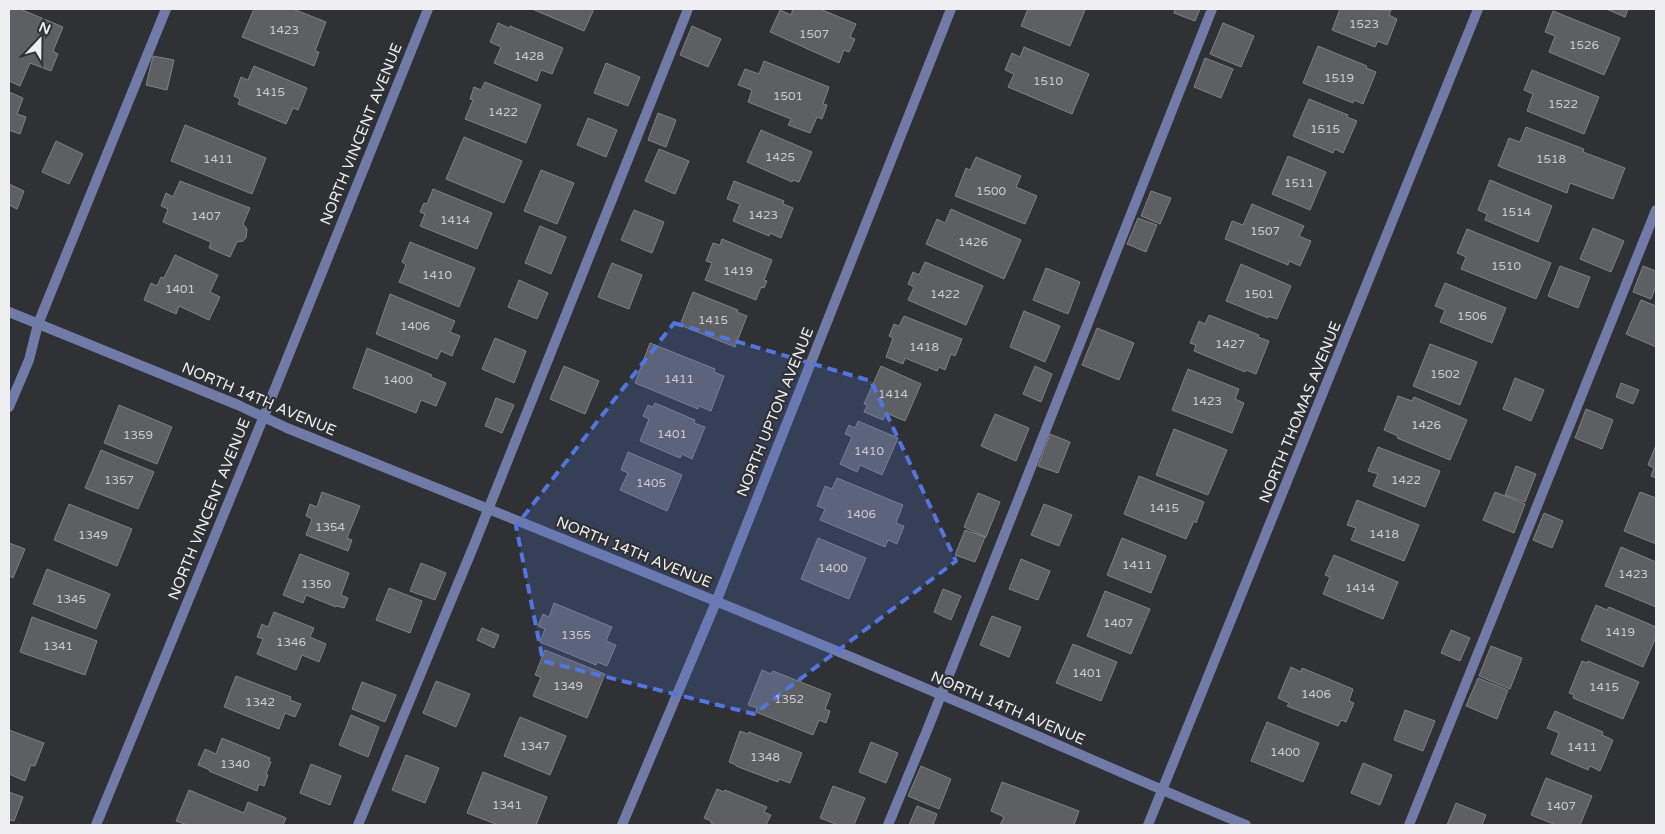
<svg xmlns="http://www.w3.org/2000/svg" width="1665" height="834" viewBox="0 0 1665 834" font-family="'Varela Round',sans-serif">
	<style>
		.building { fill: #5e5f63; stroke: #808186 }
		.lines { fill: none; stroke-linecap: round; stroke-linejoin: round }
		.service { stroke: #707ba8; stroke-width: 10 }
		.minor { stroke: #707ba8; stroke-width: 10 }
		.marked { fill: #5276de; fill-opacity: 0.2; stroke: #5276de; stroke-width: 4; stroke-dasharray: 10 6; stroke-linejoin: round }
		.labels { text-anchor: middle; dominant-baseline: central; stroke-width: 4.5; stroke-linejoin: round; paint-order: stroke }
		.number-label { font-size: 12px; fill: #cbcbce }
		.street-label { font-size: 15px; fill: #efeff2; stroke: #2f3135 }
	</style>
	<rect width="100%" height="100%" fill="#2f3135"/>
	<path class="building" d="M9,9H20L63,27L53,51L58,54L51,71L30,63L20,86L9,81Z
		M254,9H293L326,22L315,51L319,52L314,66L242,37Z
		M532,9H594L584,31Z
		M793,9H820L856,24L850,37L855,39L849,52L844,50L839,63L770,32L780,10L791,15Z
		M1028,9H1081L1085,10L1070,46L1021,26Z
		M1175,9H1200L1195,21L1174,13Z
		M1340,9L1391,10L1389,15L1397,19L1387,45L1378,41L1375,47L1332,30Z
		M1606,9H1628L1625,17Z
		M1553,11L1620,38L1604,75L1549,52L1555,36L1545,32Z
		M498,23L509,28L510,26L563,48L552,74L541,70L537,81L494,63L501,47L490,42Z
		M1223,23L1254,36L1241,67L1210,54Z
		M692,26L721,39L708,67L680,55Z
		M1318,46L1367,66L1366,68L1376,72L1363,104L1354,100L1353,103L1303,83Z
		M1024,47L1089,74L1072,114L1008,87L1014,74L1005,70L1012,53L1020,57Z
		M153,56L174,60L167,90L146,85Z
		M1205,58L1233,69L1221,98L1194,87Z
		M764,61L829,87L823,104L827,105L822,119L817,117L810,133L788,125L791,119L748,102L752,90L738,85L745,69L759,74Z
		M606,63L640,77L628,106L594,93Z
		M254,66L307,88L298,110L293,108L286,124L238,104L240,99L234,96L241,77L248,80Z
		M1532,70L1599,97L1584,134L1527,111L1533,94L1524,90Z
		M485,82L541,105L526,143L465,119L473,100L470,99L474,87L481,90Z
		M9,92L23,98L17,114L26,117L20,134L9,130Z
		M1309,99L1348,115L1347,117L1357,121L1343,153L1335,149L1333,153L1293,136Z
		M658,113L676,120L666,147L648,140Z
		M588,118L617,130L606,157L577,145Z
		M185,125L266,158L252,194L171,161Z
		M1526,127L1584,149L1583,152L1625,168L1613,199L1570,183L1567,193L1498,166L1509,138L1520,142Z
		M761,130L812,152L799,182L793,180L792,182L747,162Z
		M464,137L522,161L504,203L446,179Z
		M56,141L83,154L69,184L42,172Z
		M659,149L689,161L675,194L645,181Z
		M1288,156L1326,172L1310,210L1272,194Z
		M976,157L1021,176L1016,187L1037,196L1025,224L955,196L966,168L970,170Z
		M541,170L574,183L557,224L524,211Z
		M1490,180L1552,206L1538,242L1485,220L1487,214L1478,210Z
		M180,181L250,208L243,224L247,229L246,238L243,241L237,242L230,257L209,248L211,242L163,222L168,209L161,206L166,193L173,197Z
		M734,181L784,201L783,204L793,208L781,238L770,233L769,236L733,221L740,204L727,199Z
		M9,184L24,191L17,209L9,205Z
		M433,189L492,213L477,249L420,226L425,214L420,212L424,203L427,204Z
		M1151,191L1171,198L1160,224L1141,216Z
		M1252,204L1304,226L1299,236L1311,241L1300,266L1289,261L1288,265L1225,239L1232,221L1243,225Z
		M951,209L1021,240L1004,279L926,244L937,219L945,223Z
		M634,210L664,222L652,253L621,240Z
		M1138,218L1157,225L1146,252L1127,244Z
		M540,226L566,237L551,274L525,263Z
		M1593,228L1624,241L1611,272L1580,259Z
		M1467,229L1551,263L1536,299L1461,269L1466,257L1457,253Z
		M722,239L772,260L764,280L767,281L764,288L761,287L756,300L705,280L712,263L706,261L713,243L720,245Z
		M410,242L475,268L459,307L399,282L406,265L402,262Z
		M175,255L218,275L210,292L220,297L209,320L179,306L176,314L144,300L151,283L157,286L161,277L164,278Z
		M925,262L983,286L966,325L908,300L914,287L908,284L913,272L919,275Z
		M612,263L642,275L629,309L598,297Z
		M1241,264L1291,286L1277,319L1268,316V318L1226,301Z
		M1560,266L1590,277L1578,308L1548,296Z
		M1643,266L1656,271V286L1651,299L1633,292Z
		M1046,268L1080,282L1068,314L1033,300Z
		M519,280L548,293L537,319L508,307Z
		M1445,283L1506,308L1492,343L1440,322L1445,310L1435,306Z
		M693,292L738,310L737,312L747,316L735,347L680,325Z
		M390,294L455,321L450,332L460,336L452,356L441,351L437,359L376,334Z
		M1641,300L1656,306V347L1626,334Z
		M1024,311L1060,326L1045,362L1010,347Z
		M1209,315L1259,335L1258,337L1269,341L1256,374L1246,370L1245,372L1194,351L1196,345L1190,343L1199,321L1205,324Z
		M904,316L962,339L955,356L951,354L945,370L939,367L937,371L905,358L903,364L886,357L893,338L889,336L894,324L899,326Z
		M1097,328L1134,343L1119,380L1082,365Z
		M495,338L526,351L514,383L482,369Z
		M650,343L715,369L714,372L724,376L711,411L699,406L698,409L635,383Z
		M1430,344L1477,362L1460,405L1413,386Z
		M367,348L432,375L431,377L446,383L436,406L421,400L416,413L353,388Z
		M564,366L599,381L585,414L550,399Z
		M881,366L921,384L905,421L886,413L883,420L864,412L867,405L864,404Z
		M1035,366L1052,374L1041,402L1023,394Z
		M1188,369L1239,389L1235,399L1244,403L1232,433L1172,410Z
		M1515,378L1544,390L1531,421L1503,409Z
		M1621,383L1639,390L1633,404L1616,397Z
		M1398,396L1412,401L1414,397L1467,420L1450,460L1397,438L1398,436L1384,430Z
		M496,398L514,405L502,433L485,426Z
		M655,403L695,420L694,423L705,427L692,459L682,454L680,458L640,441L649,419L643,416L648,405L653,407Z
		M119,405L172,427L157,464L104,443Z
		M1586,409L1613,420L1602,449L1575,438Z
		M995,414L1029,428L1016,461L981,446Z
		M858,421L898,438L882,475L860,465L857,472L840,464L852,437L845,434L849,425L855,428Z
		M1174,429L1227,450L1208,495L1156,475Z
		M1050,434L1070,442L1058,473L1038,466Z
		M1656,445V478L1651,476L1654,468L1648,465Z
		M1378,447L1440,471L1425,507L1373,486L1378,474L1368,471Z
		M101,450L154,472L138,509L85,488Z
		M628,452L682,475L667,511L620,490L628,473L621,470Z
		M1516,466L1536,474L1525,502L1505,495Z
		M1139,476L1204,502L1196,523L1194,521L1186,539L1124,514Z
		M837,478L903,505L896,523L904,526L897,544L888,540L885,547L820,520L825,509L817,506L825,486L832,489Z
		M322,492L360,506L347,538L352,540L348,551L306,535L312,519L306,516L310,504L317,507Z
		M1495,492L1525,504L1514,533L1483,520Z
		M1640,492L1656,498V544L1624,531Z
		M978,493L1000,502L986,537L964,527Z
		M1357,500L1419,525L1404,561L1351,540L1356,528L1347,525Z
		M69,504L132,529L117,566L54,540Z
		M1044,504L1072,515L1059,546L1031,535Z
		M1544,513L1563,521L1552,548L1533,540Z
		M965,530L985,537L975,562L955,555Z
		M818,538L866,558L849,599L801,579Z
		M1122,538L1166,556L1151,593L1107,575Z
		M9,543L25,549L13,578L9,576Z
		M1621,547L1656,562V607L1605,586Z
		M300,554L349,573L341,595L348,598L344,608L337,606L336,607L306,595L303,603L283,595Z
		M1334,555L1398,582L1383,619L1323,594L1330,577L1325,575Z
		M1021,559L1050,571L1038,600L1009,589Z
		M421,563L446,573L435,600L410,591Z
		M47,569L110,594L96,629L33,604Z
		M389,588L422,601L410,633L376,620Z
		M943,589L961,596L951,620L934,612Z
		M1105,591L1150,609L1131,654L1087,636Z
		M554,603L612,627L606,641L616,645L607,666L597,662L596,665L540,642L545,629L538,626L543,614L549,617Z
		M1596,605L1607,610L1609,607L1656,627V637L1643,667L1581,640Z
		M274,612L314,628L310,637L326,644L319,662L302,655L296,670L257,654L263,639L257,637L262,624L268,627Z
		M992,616L1021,627L1009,657L980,645Z
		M32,617L97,641L85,675L20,652Z
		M482,628L499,635L494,648L477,640Z
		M1451,630L1470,638L1460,661L1441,653Z
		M1073,644L1117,662L1101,701L1056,683Z
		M1491,646L1522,658L1510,689L1479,676Z
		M545,650L605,674L587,718L533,696L541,677L535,675Z
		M1582,661L1587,663L1588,661L1639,682L1623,719L1573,698L1574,695L1569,693Z
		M1291,667L1301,672L1302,668L1353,689L1349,701L1354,703L1346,722L1341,720L1338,726L1287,706L1289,703L1278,698Z
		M762,670L771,674L773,671L831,694L825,709L830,711L826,723L819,720L813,735L756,712L757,708L748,705Z
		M236,676L291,697L290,700L301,704L295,717L285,713L279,729L224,707Z
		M1478,678L1508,690L1497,719L1466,706Z
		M436,681L470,694L456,727L423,713Z
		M362,682L396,695L385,722L352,709Z
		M1405,710L1435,721L1423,751L1394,740Z
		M1555,711L1603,732L1602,735L1613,740L1600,771L1590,766L1588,770L1551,754L1559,733L1547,728Z
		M351,715L379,727L368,757L339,745Z
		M520,717L566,736L550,775L504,756Z
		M1267,722L1319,743L1303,782L1251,761Z
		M9,730L44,743L35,766L31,765L25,781L9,774Z
		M740,731L748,734L749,732L802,753L790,783L779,779L778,782L736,766V765L729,762Z
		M222,738L270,758L269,761L271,762L266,774L268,775L264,786L259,784L257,791L209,771L210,770L198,765L205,749L216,754Z
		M871,742L898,753L886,783L859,772Z
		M406,755L439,768L425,803L392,790Z
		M1363,763L1392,775L1380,805L1351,793Z
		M311,764L341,776L330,805L300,793Z
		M921,766L951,779L939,809L908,796Z
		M483,772L547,797L536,825H498L467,813Z
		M1546,778L1592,796L1580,825H1556L1531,815Z
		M1002,782L1079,811L1074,825H1000L1004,817L991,811Z
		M833,786L865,798L854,825H838L820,818Z
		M717,789L724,792L725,790L767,807L764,812L771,815L766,825H716L711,823V821L704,818Z
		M189,790L244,813L248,802L286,818L283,825H188L176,821Z
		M9,792L23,797L14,821L10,820L9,822Z
		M1456,803L1486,815L1482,825H1447Z
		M917,806L937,814L933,825H909Z"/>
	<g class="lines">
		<path class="service" d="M9,407L29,360L38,324L166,9
			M358,825L474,545L688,9
			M888,825L928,728L1212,9
			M1409,825L1656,210"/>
		<path class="minor" d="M9,312L238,405L287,428C505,516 723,602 939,694C1042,737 1143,783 1246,825
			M96,825L264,416L428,9
			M622,825L716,602L951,9
			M1148,825L1478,9"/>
	</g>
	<path class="marked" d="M674,323L871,381L956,561L754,714L543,661L516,526Z"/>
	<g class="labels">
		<g class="number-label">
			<text x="1364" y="24">1523</text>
			<text x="284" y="30">1423</text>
			<text x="814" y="34">1507</text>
			<text x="1584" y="45">1526</text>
			<text x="529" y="56">1428</text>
			<text x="1339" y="78">1519</text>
			<text x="1048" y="81">1510</text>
			<text x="270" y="92">1415</text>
			<text x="788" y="96">1501</text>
			<text x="1563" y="104">1522</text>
			<text x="503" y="112">1422</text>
			<text x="1325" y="129">1515</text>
			<text x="780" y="157">1425</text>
			<text x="218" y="159">1411</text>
			<text x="1551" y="159">1518</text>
			<text x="1299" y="183">1511</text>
			<text x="991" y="191">1500</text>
			<text x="1516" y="212">1514</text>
			<text x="763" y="215">1423</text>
			<text x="206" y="216">1407</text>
			<text x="455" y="220">1414</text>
			<text x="1265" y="231">1507</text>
			<text x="973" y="242">1426</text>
			<text x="1506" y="266">1510</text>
			<text x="738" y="271">1419</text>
			<text x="437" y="275">1410</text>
			<text x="180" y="289">1401</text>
			<text x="945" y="294">1422</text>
			<text x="1259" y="294">1501</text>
			<text x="1472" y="316">1506</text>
			<text x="713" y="320">1415</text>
			<text x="415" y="326">1406</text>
			<text x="1230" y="344">1427</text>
			<text x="924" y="347">1418</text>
			<text x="1445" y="374">1502</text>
			<text x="679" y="379">1411</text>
			<text x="398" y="380">1400</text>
			<text x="893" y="394">1414</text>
			<text x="1207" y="401">1423</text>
			<text x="1426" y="425">1426</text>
			<text x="672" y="434">1401</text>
			<text x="138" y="435">1359</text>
			<text x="869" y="451">1410</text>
			<text x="119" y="480">1357</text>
			<text x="1406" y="480">1422</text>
			<text x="651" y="483">1405</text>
			<text x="1164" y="508">1415</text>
			<text x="861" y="514">1406</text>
			<text x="330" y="527">1354</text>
			<text x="1384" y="534">1418</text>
			<text x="93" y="535">1349</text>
			<text x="1137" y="565">1411</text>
			<text x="833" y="568">1400</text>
			<text x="1633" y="574">1423</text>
			<text x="316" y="584">1350</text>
			<text x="1360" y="588">1414</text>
			<text x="71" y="599">1345</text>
			<text x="1118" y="623">1407</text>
			<text x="1620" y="632">1419</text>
			<text x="576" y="635">1355</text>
			<text x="291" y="642">1346</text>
			<text x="58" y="646">1341</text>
			<text x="1087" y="673">1401</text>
			<text x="568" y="686">1349</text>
			<text x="1604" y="687">1415</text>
			<text x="1316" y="694">1406</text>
			<text x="789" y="699">1352</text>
			<text x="260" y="702">1342</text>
			<text x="535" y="746">1347</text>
			<text x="1582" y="747">1411</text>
			<text x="1285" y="752">1400</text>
			<text x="765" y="757">1348</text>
			<text x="235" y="764">1340</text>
			<text x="507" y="805">1341</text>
			<text x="1561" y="806">1407</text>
		</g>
		<g class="street-label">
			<text transform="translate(361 134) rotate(-68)">NORTH VINCENT AVENUE</text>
			<text transform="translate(259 399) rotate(23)">NORTH 14TH AVENUE</text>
			<text transform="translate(775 412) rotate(-68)">NORTH UPTON AVENUE</text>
			<text transform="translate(1300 412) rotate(-68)">NORTH THOMAS AVENUE</text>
			<text transform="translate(209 509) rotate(-68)">NORTH VINCENT AVENUE</text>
			<text transform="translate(634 552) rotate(22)">NORTH 14TH AVENUE</text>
			<text transform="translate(1008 708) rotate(23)">NORTH 14TH AVENUE</text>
		</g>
	</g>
	<rect width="1665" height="834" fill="none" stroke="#efeff2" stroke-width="20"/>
	<g transform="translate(40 40) rotate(22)" stroke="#2f3135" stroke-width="4" paint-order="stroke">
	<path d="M0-4L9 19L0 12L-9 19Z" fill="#efeff2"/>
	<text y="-8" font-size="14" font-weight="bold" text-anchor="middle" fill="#efeff2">N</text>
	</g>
</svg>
